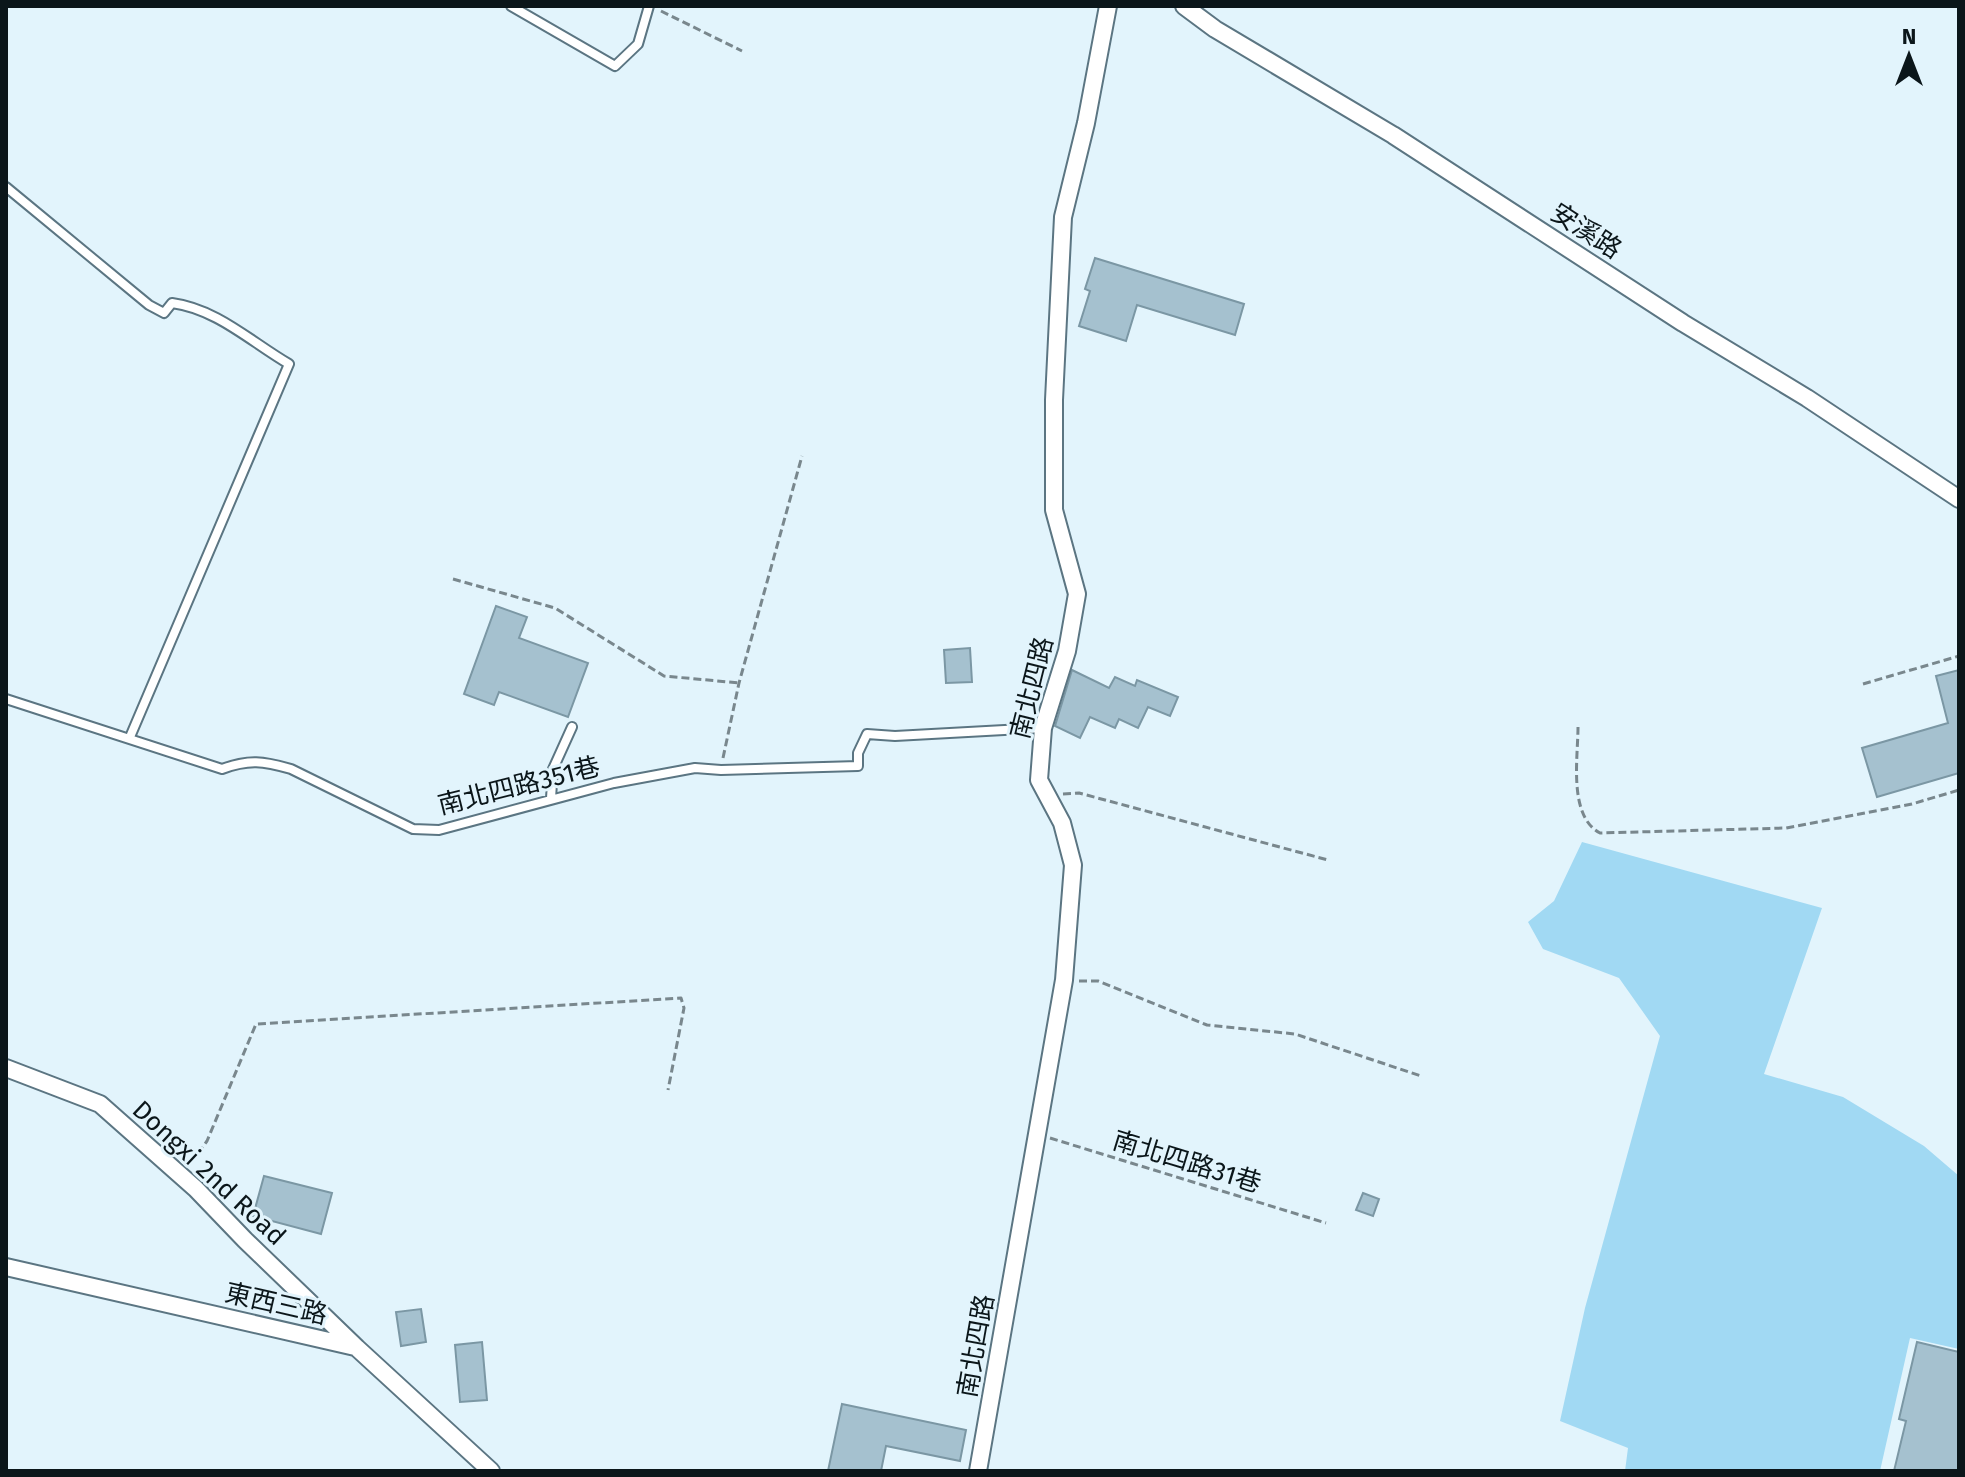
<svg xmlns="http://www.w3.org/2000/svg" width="1965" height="1477" viewBox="0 0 1965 1477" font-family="'Fira Sans','Noto Sans TC',sans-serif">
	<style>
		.green { fill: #a1d9f3 }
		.building { fill: #a5c1cf; stroke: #7b97a4; stroke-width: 2 }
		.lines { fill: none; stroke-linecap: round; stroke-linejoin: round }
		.service-casing { stroke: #5b7582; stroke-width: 12 }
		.minor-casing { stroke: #5b7582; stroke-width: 20 }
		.path { stroke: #79878d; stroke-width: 3; stroke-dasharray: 8 4; stroke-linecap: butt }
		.service { stroke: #fff; stroke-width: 8 }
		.minor { stroke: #fff; stroke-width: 16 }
		.labels { text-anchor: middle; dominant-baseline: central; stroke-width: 6; stroke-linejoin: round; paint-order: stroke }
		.street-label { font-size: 26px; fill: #0b161a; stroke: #e2f4fc }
	</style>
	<rect width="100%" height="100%" fill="#e2f4fc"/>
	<path class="green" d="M1582,842L1822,908L1764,1074L1843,1097L1924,1146L1959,1176V1349L1910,1338L1880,1471H1625L1628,1448L1560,1421L1585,1308L1660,1036L1619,978L1543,949L1528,922L1554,901Z"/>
	<path class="building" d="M1095,258L1244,304L1235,335L1137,305L1126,341L1079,326L1090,291L1085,289Z
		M496,606L527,617L519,638L588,663L568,717L499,692L494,705L464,694Z
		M970,648L972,682L946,683L944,650Z
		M1072,670L1109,688L1115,677L1135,686L1137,680L1178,697L1170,716L1148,707L1138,728L1119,719L1115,728L1090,717L1080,738L1055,726Z
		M1959,670V773L1877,797L1862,748L1948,723L1936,676Z
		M264,1176L332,1193L321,1234L253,1216Z
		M1363,1193L1379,1199L1373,1216L1356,1210Z
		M421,1309L426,1342L401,1346L396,1312Z
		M482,1342L487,1400L460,1402L455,1345Z
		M1917,1342L1959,1352V1471H1894L1906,1421L1899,1419Z
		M842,1404L966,1430L960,1461L886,1446L881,1471H828Z"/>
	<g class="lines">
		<defs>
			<path id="service" d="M511,6L615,66L638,44L649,6
				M6,187L149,305L164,313L172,303C217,309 251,342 289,364L130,737
				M6,699L222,769C249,759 263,761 291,769L413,829L439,830L614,783L695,768L721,770L858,766V753L867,734L895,736L1042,728
				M551,798L553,769L572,727"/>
			<path id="minor" d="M1184,6L1215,29L1393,135L1683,323L1807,398L1959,499
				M6,1068L100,1104L196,1189L245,1240L357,1348L491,1471
				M6,1267L355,1347
				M978,1471L1064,980L1073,865L1062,823L1039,780L1043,728L1067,651L1077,594L1054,510V400L1063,217L1086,123L1108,6"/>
		</defs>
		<use href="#service" class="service-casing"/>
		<use href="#minor" class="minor-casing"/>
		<path class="path" d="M661,11L742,51
			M453,579L555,608L664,676L739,683
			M1863,684L1959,656
			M1578,727C1578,758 1568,816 1600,833L1786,828L1912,804L1959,790
			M723,758L739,683L802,456
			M1063,794L1079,793L1328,860
			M1079,981H1098L1207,1025L1295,1034L1421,1076
			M1050,1138L1326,1223
			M191,1163L207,1141L256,1024L681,998L684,1008L668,1090"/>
		<use href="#service" class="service"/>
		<use href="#minor" class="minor"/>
	</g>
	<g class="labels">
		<g class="street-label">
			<text transform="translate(1586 231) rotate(33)">安溪路</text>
			<text transform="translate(1032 688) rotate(-76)">南北四路</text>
			<text transform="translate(519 786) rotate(-14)">南北四路351巷</text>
			<text transform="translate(1187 1162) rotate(17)">南北四路31巷</text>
			<text transform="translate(209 1173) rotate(43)">Dongxi 2nd Road</text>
			<text transform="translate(276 1304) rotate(13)">東西三路</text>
			<text transform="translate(976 1346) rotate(-80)">南北四路</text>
		</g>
	</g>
	<rect width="1965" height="1477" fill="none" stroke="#0b161a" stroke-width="16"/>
	<g transform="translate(1909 56)" stroke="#e2f4fc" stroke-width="6" paint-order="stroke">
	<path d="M0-6L14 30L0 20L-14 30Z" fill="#0b161a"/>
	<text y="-12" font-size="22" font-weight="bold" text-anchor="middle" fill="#0b161a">N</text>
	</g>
</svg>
